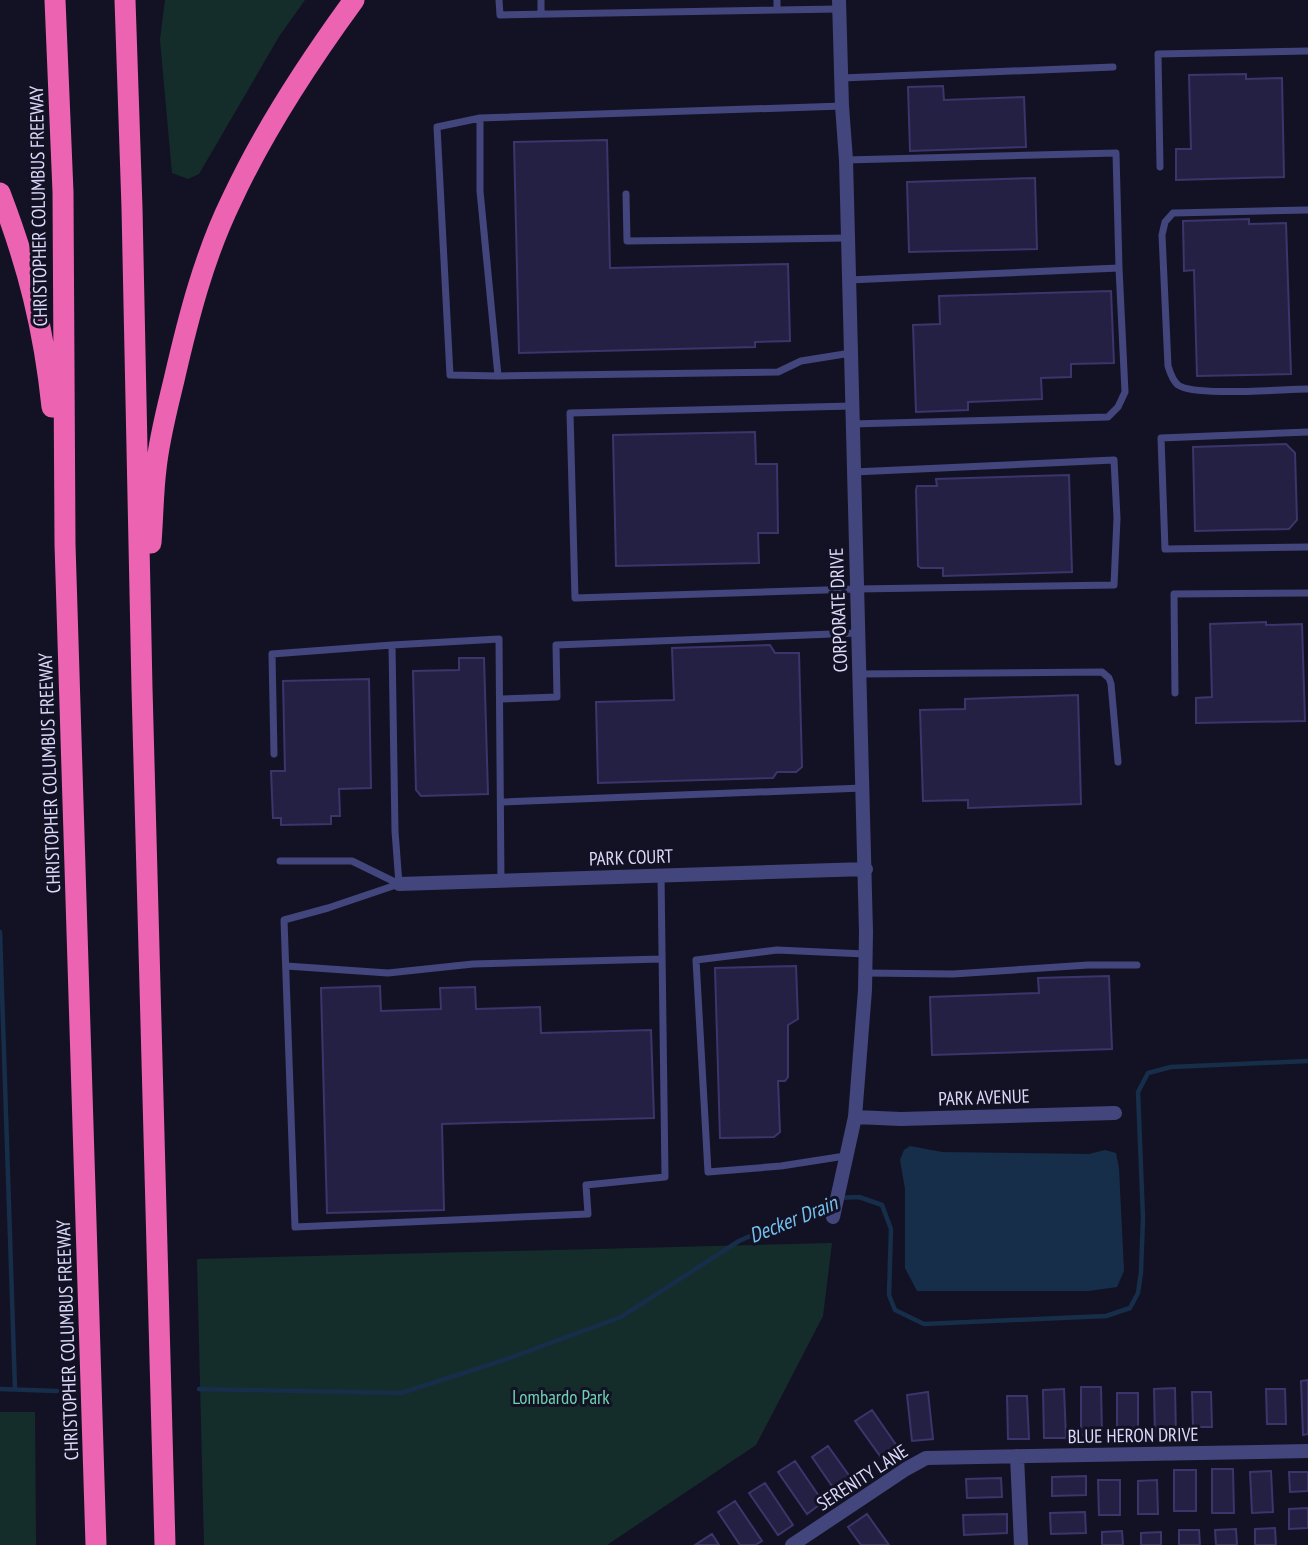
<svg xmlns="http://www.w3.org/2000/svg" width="1308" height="1545" viewBox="0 0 1308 1545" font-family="'PT Sans Narrow',sans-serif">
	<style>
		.green { fill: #152d2a }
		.water { fill: #162e49 }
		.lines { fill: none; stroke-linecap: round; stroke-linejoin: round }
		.stream { stroke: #162e49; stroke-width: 4.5 }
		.building { fill: #242043; stroke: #3b356c; stroke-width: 2 }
		.lane { stroke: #42467d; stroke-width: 7 }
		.street { stroke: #42467d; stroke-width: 14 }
		.highway { stroke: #ec63b1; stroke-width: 21 }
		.labels { text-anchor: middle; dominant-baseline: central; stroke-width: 6; stroke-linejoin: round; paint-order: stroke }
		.street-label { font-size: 19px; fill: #dad9fa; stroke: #131224 }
		.park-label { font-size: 19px; fill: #6dd2b0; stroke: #131224 }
		.water-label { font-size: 21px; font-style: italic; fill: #74c1ee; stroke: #131224 }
	</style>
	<rect width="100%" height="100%" fill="#131224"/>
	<path class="green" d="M165,0H305L280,35L199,174L188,179L172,173L160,40Z
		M832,1243L823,1316L756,1445L607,1545H204L197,1259Z
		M0,1412H35L36,1545H0Z"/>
	<path class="water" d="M910,1146L942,1152L1089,1154L1105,1150L1116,1153L1119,1168L1124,1271L1117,1287L1089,1291H917L905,1268V1189L900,1160L904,1150Z"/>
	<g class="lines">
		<path class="stream" d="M0,932L15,1389
			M0,1389L57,1391
			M199,1389L401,1393L504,1360L621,1317L739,1241L837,1198L859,1197L882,1205L891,1229L889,1295L895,1310L924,1324L1106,1316L1130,1308L1138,1293L1141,1272L1143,1218L1138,1092L1148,1073L1171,1067L1308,1061"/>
	</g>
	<path class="building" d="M1246,74V79L1282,78L1284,177L1176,180V149H1191L1189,75Z
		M943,86L944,100L1024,97L1026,147L910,151L908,87Z
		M607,140L610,268L788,264L790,341L755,342V347L519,353L514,142Z
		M1035,178L1037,249L909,252L907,182Z
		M1249,219V224L1286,223L1291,374L1197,376L1194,270L1184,271L1183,221Z
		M1111,291L1114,363L1071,364V377L1041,378L1042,399L968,402V410L916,412L913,325L940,324L939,296Z
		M755,432L756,464H777L778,533H758L759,563L616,566L613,435Z
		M1286,444L1295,453L1297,520L1289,529L1195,531L1193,447Z
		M1069,475L1072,572L943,576V568H921L918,566L916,490L917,486H937L936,479Z
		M1266,622V625L1302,624L1305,721L1196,723V698L1212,697L1210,624Z
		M770,645L775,653H799L802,767L796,772H777L773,778L598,783L596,702L674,700L672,648Z
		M459,658H484L488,794L421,796L416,790L413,671L459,670Z
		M369,679L371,788L339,789L340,816H331V824L281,825V818H273L271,771H285L283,681Z
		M1078,695L1081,804L968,808V800L923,801L920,710L965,709V699Z
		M796,966L798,1019L788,1025V1077L785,1081H778L780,1132L774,1137L720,1138L715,968Z
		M1109,976L1112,1049L932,1055L930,997L1039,993L1038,978Z
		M380,986L381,1011L441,1009L440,988L475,987L476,1009L540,1007L541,1033L651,1030L654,1118L442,1124L444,1210L327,1213L321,988Z
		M1308,1380V1434L1303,1435L1301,1381Z
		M1081,1387H1101L1102,1435H1081Z
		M1175,1388L1176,1436H1155L1154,1389Z
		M1064,1389L1066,1438H1044L1043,1390Z
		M1266,1389H1285L1286,1424H1267Z
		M928,1392L933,1439L912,1441L907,1395Z
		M1192,1392H1211L1212,1427H1193Z
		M1117,1393H1138V1437H1117Z
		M1007,1396H1027L1029,1439H1008Z
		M872,1410L899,1449L883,1460L855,1421Z
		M828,1446L853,1481L836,1492L812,1457Z
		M795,1461L823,1502L807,1514L778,1472Z
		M1212,1469H1233L1234,1513H1212Z
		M1174,1470H1196V1511H1174Z
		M1271,1471L1273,1512L1252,1513L1250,1472Z
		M1289,1472H1308V1491L1290,1492Z
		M1086,1476V1495L1052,1496V1477Z
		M1001,1478L1002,1497L967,1498L966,1479Z
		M1098,1480H1120V1515H1099Z
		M1157,1480L1158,1514H1138V1481Z
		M765,1483L793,1525L778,1535L749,1493Z
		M735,1501L762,1541L755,1545H740L718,1512Z
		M1308,1508V1528L1289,1529V1509Z
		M1085,1512L1086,1533L1051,1534L1050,1513Z
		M867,1514L889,1545H861L848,1527Z
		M1007,1514V1533L964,1535L963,1515Z
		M1275,1528L1276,1545H1255V1529Z
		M1236,1529L1237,1545H1216L1215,1530Z
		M1179,1530H1199L1200,1545H1179Z
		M1122,1531L1123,1545H1102V1532Z
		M1161,1532V1545H1141V1533Z
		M712,1534L719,1545H695Z"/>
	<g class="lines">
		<path class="lane" d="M499,0L500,15L777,10
			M541,0V14
			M777,0V10L839,9
			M842,78L1113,67
			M480,118V191L498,376L778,372L801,361L851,353
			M846,160L1116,153L1119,268L849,280
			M1160,167L1158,54L1308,51
			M626,194L627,241L848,238
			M1308,210L1173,213L1165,222L1162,235L1168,366C1170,372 1172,380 1178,385C1195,397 1283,389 1308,389
			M498,376L450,375L437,127L480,118L842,106
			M852,406L570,413L575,598L857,589L1114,585L1117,518L1114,460L854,472
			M852,424L1108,417L1118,407L1125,392L1119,268
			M1308,432L1161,438L1165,549L1308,547
			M860,674L1102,672L1109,678L1111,684L1118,762
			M1175,693L1174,594L1308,593
			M500,699L557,697L556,645L858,633
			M274,754L272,654L392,645
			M501,802L863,788
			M280,861H352L399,884
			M399,884L328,908L284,920L295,1227L588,1214L586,1185L665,1177L661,875
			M399,884L395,831L392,645L499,639L501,882
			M286,966L388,973L473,964L662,959
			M866,973L953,974L1088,965H1137
			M845,1156L781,1166L708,1172L696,960L777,950L865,954"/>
		<path class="street" d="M399,884L866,869
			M855,1117L901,1119L1115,1113
			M833,1217L855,1117L865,990L866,932L846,160L842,106L839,0
			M1017,1456L1021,1545
			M792,1545L906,1469L926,1458L1308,1451"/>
		<path class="highway" d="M55,0L63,192L65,544L96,1545
			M125,0L132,208L142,688L165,1545
			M0,193C28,266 44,329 52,407
			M151,543C153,518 153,493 156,469C159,439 167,409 174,380C188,319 204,256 232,199C265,128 308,63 354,0"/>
	</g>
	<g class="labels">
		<g class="street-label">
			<text transform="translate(38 206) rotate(-91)">CHRISTOPHER COLUMBUS FREEWAY</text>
			<text transform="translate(838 610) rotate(-92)">CORPORATE DRIVE</text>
			<text transform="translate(49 773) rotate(-92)">CHRISTOPHER COLUMBUS FREEWAY</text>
			<text transform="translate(631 857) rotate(-2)">PARK COURT</text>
			<text transform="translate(984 1097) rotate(-2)">PARK AVENUE</text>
			<text transform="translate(67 1340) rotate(-92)">CHRISTOPHER COLUMBUS FREEWAY</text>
			<text transform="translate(1133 1435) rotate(-1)">BLUE HERON DRIVE</text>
			<text transform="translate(862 1477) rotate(-33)">SERENITY LANE</text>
		</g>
		<g class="park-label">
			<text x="561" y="1397">Lombardo Park</text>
		</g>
		<g class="water-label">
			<text transform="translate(793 1219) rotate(-22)">Decker Drain</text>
		</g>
	</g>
</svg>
